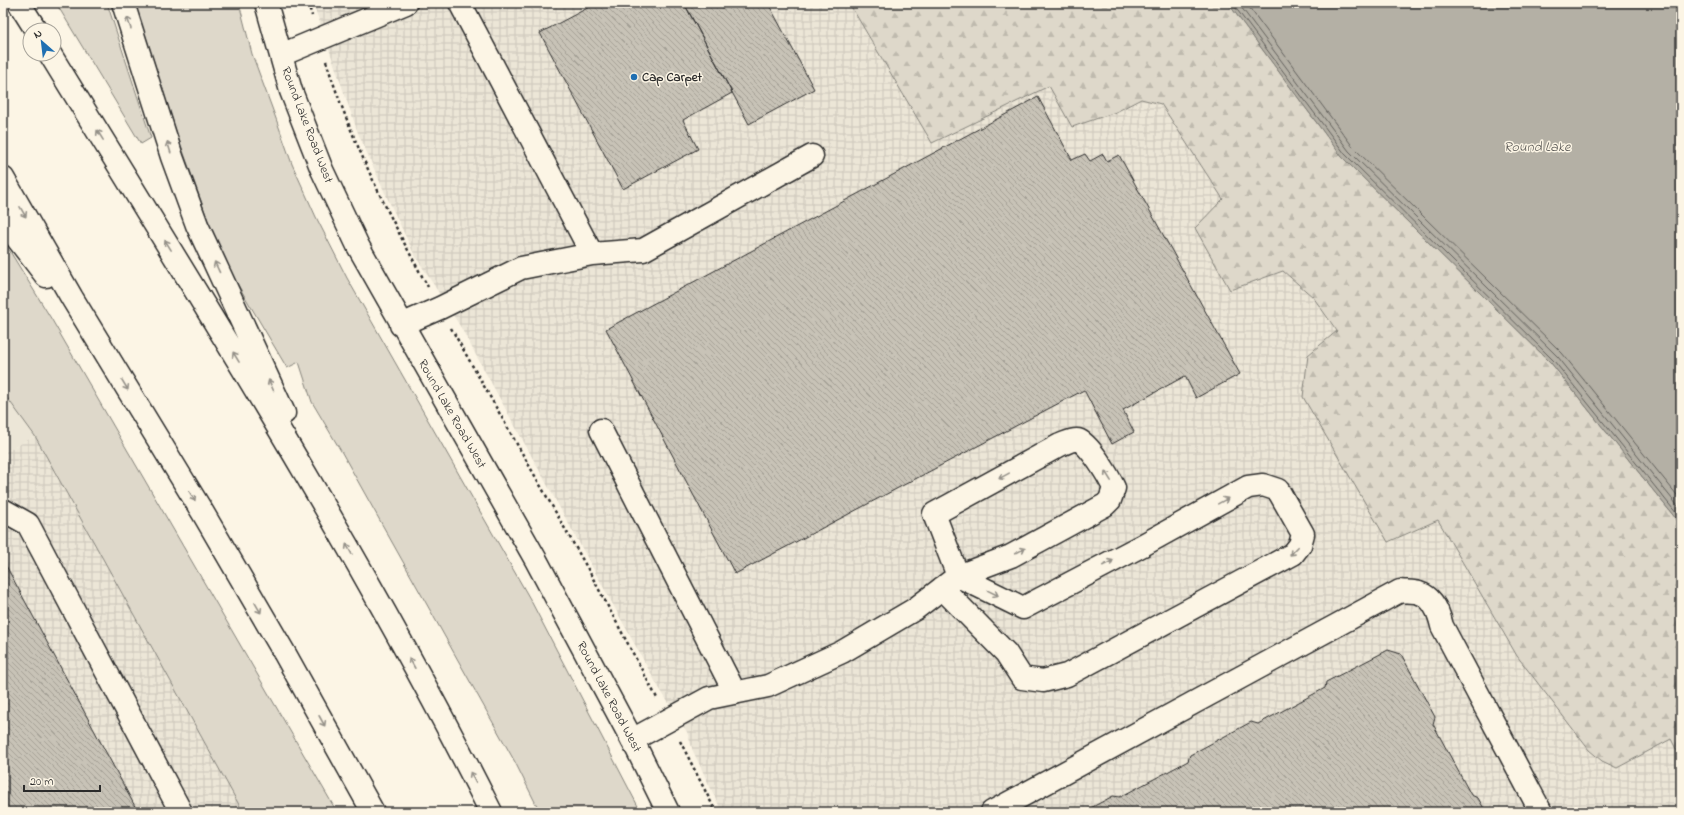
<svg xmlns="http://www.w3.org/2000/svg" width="1684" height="815" viewBox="0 0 1684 815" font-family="'Indie Flower',sans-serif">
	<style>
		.built { fill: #ece6d7 }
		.industrial { fill: url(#industrial-grid) }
		.grass { fill: #ded8ca; stroke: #84827a }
		.forest { fill: url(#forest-firs); stroke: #84827a }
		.water { fill: #b4b0a5; stroke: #7d7b74 }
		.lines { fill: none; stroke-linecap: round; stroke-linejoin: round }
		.shore { stroke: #62605c; stroke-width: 1 }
		.building { fill: url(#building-back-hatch); stroke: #2b2b2b }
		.minor-casing { stroke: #2b2b2b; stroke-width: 25 }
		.highway-casing { stroke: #2b2b2b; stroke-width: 25 }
		.path { stroke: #2b2b2b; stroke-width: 2.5; stroke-dasharray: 3 3; stroke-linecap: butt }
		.minor { stroke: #fcf5e5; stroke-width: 22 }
		.highway { stroke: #fcf5e5; stroke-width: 22 }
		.oneway { stroke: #949088 }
		.poi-dot { fill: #1f6fb2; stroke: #fcf5e5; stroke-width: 1.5 }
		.labels { text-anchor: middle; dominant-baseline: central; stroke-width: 3; stroke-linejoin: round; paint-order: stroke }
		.poi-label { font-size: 13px; font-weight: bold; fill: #2b2b2b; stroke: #fcf5e5; text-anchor: start }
		.street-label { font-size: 13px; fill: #2b2b2b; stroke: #fcf5e5 }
		.water-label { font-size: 14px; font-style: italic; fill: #545350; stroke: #fcf5e5 }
	</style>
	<defs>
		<pattern id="industrial-grid" width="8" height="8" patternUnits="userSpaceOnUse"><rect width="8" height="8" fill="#ece6d7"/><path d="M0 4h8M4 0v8" fill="none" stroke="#cbc5b9"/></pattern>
		<pattern id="forest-firs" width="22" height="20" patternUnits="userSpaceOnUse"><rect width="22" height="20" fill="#ded8ca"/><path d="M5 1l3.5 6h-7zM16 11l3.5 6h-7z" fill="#bfbaae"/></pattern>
		<pattern id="building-back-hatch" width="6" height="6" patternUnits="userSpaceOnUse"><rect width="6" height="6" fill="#c8c3b7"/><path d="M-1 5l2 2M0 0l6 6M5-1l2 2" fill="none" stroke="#a39f95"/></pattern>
	</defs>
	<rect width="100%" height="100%" fill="#fcf5e5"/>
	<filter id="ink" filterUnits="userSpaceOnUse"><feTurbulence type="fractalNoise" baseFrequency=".025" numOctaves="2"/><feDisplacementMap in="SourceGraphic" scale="8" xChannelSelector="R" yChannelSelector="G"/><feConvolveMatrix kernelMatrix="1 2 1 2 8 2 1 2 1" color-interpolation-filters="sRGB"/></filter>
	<g filter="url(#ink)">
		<path class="built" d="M3,392L35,436L3,453Z"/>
		<path class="industrial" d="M313,3H851L852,8L932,143L1049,86L1116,112L1141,99L1161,104L1223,199L1230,290L1283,271L1313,297L1337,332L1308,355L1389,542L1438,520L1517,656L1589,750L1617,768L1671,739L1681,759V812H722L693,751L687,732L656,683L460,326L414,254L384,191L358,133Z
			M35,436L243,812H3V453Z"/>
		<path class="grass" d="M56,3H107L151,138L141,144Z
			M135,3H239L252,54L275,116L292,164L316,217L347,278L530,599L641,812H540L515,762L341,451L312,402L299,362L287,368L228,268L211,229L176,131Z
			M3,240L52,320L337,812H243L35,436L3,392Z"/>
		<path class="forest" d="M851,3H1228L1342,157L1551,363L1681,525V759L1671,739L1617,768L1602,761L1589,750L1517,656L1438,520L1388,542L1303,397L1308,355L1337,331L1313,297L1283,271L1230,290L1195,228L1223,199L1161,104L1141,99L1116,112L1072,127L1049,86L932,143L852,8Z"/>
		<path class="water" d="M1228,3H1681V525L1551,363L1342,157Z"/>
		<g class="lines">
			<path class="shore" d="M1232,3L1345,154L1554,361L1681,519
				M1238,3L1349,151L1558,357L1681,510
				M1246,3L1353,147L1562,353L1681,500"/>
		</g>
		<path class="building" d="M597,3H684L732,93L683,120L698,149L623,189L540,33Z
			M684,3H768L814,89L749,124Z
			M1038,97L1072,160L1085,154L1090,161L1103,154L1107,161L1119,155L1240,374L1196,398L1185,376L1123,410L1134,432L1112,444L1084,390L735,574L606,329Z
			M3,560L138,812H3Z
			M1388,650L1401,654L1435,717L1433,724L1471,795L1478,798L1486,812H1083L1113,796L1120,797L1188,761L1190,755L1251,722L1258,724L1325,688L1326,682Z"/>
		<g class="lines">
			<defs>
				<path id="minor" d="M266,3L291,91L322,170L358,246L536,560L637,749L668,812
					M281,55L406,3
					M592,254L643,250L812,156
					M401,325L440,308L521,268L592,254L460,3
					M601,430L735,693
					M3,510L28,524L181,812
					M632,740L709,698L768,686L842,652L915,609L958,576L1011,556L1105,505L1110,500L1114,488C1109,477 1089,443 1078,440C1072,439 1066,443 1060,445L934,514L958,576L1023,608L1143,545L1248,487L1263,485L1278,490L1303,534L1300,545L1293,554L1067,675L1043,681L1022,678L1006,653L942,588
					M992,812L1400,591C1406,592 1413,591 1419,593C1433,597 1439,613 1442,626L1541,812"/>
				<path id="highway" d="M19,3L36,30
					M123,3L172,157L197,225L284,413
					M50,54C203,303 360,551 491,812
					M3,178L72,298L203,513L285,654L373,812
					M3,220L46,276"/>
			</defs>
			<use href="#minor" class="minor-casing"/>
			<use href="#highway" class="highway-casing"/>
			<path class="path" d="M308,3L312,16
				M326,61C351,140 388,215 428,287
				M451,328L589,571L658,700
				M680,741L716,812"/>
			<use href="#minor" class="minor"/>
			<use href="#highway" class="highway"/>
		</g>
		<defs><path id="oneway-shaft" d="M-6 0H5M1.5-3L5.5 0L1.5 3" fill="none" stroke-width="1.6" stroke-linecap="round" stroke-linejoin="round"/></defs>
		<g class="oneway">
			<use href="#oneway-shaft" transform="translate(129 23) rotate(-109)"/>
			<use href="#oneway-shaft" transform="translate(100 135) rotate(-122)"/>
			<use href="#oneway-shaft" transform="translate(169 147) rotate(-107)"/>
			<use href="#oneway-shaft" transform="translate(23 212) rotate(60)"/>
			<use href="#oneway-shaft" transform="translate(168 245) rotate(-122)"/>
			<use href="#oneway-shaft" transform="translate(217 267) rotate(-115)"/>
			<use href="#oneway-shaft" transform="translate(236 357) rotate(-121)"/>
			<use href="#oneway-shaft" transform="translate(125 385) rotate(59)"/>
			<use href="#oneway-shaft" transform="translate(271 385) rotate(-114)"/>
			<use href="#oneway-shaft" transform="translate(1004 476) rotate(151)"/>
			<use href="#oneway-shaft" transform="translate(1108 476) rotate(-122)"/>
			<use href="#oneway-shaft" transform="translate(192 496) rotate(59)"/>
			<use href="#oneway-shaft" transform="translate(1223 501) rotate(-29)"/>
			<use href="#oneway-shaft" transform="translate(349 549) rotate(-119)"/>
			<use href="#oneway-shaft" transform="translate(1020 551) rotate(-28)"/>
			<use href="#oneway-shaft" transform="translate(1294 551) rotate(134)"/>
			<use href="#oneway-shaft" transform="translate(1108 563) rotate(-27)"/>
			<use href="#oneway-shaft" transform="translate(993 593) rotate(26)"/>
			<use href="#oneway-shaft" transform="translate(258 608) rotate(60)"/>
			<use href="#oneway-shaft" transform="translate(412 663) rotate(-119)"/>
			<use href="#oneway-shaft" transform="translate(322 721) rotate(61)"/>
			<use href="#oneway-shaft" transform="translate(473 777) rotate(-118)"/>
		</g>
	</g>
	<circle class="poi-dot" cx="634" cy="77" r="4"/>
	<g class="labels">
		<g class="poi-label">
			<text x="642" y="77">Cap Carpet</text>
		</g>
		<g class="street-label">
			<text transform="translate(307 125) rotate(69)">Round Lake Road West</text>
			<text transform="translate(452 414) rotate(60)">Round Lake Road West</text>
			<text transform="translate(609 697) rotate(62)">Round Lake Road West</text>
		</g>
		<g class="water-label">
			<text x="1537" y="147">Round Lake</text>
		</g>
	</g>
	<rect width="1684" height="815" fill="none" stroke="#fcf5e5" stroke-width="16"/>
	<rect x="8" y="8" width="1668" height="799" fill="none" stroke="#2b2b2b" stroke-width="1.5" filter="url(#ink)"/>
	<g transform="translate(42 42) rotate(332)"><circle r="19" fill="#fcf5e5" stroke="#a8a49b"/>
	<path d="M0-3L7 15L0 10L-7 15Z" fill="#1f6fb2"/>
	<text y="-6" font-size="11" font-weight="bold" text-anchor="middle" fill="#2b2b2b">N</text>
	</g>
	<path d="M24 785v6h76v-6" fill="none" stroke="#2b2b2b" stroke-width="2"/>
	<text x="30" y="785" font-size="12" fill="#2b2b2b" stroke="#fcf5e5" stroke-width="3" paint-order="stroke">20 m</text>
</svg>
